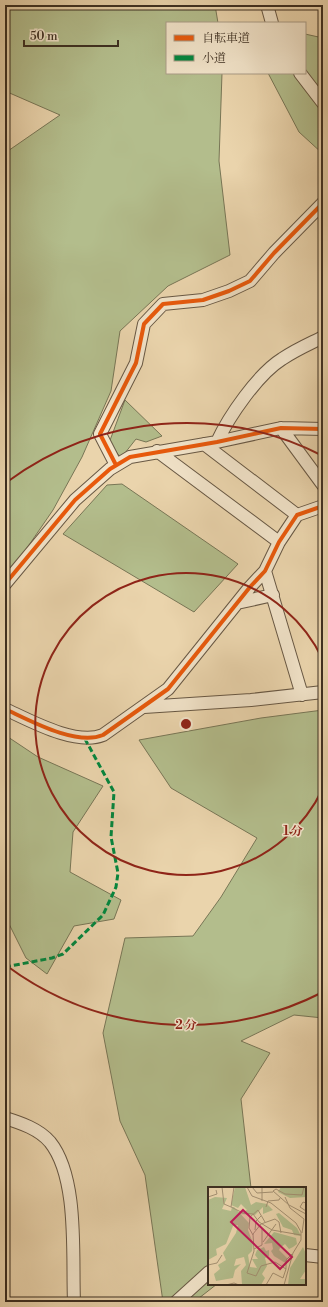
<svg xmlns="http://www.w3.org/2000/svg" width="328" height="1307" viewBox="0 0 328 1307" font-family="'Libre Bodoni','Noto Serif JP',serif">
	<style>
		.green { fill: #b3bd8c; stroke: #787656 }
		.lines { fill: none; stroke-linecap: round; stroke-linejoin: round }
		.minor-casing { stroke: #685844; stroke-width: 14 }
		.minor { stroke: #f1e3c9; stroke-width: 12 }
		.quiet { stroke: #00873e; stroke-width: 3; stroke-dasharray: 6 3; stroke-linecap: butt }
		.cycleway-casing { stroke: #f1e3c9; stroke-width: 6 }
		.cycleway { stroke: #e8590c; stroke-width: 4 }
		.ring { fill: none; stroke: #8f2418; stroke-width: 2 }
		.inset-road { fill: none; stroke: #a59274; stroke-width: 1 }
		.view { fill: #c2185b; fill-opacity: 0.15; stroke: #c2185b; stroke-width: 2 }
		.inset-edge { fill: none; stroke: #3d2f21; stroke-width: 2 }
		.centre { fill: #8f2418; stroke: #f1e3c9; stroke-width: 2 }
		.ring-label { font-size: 12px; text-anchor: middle; font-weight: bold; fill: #8f2418; stroke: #f1e3c9; stroke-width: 3; stroke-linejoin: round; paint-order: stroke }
	</style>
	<rect width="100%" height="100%" fill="#ead4ac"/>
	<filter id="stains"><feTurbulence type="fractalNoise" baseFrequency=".005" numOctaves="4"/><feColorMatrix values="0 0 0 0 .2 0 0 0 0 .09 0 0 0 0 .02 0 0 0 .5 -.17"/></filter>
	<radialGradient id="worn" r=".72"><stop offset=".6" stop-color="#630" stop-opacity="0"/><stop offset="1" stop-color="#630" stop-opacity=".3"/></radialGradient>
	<path class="green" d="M5,5H215L218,23H167V73H222L219,161L230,255L168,286L120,331L111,391L82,457L53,510L5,580V153L60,115L5,91Z
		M305,34L323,38V154L299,132L268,73H305Z
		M125,400L162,436L146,442L136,439L121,458L109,443Z
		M122,484L238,564L194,612L63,534L107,485Z
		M323,710V1018L294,1015L241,1041L270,1053L241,1099L251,1188H209V1284H217L194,1302H163L145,1175L120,1121L103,1033L125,938L193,936L221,897L257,838L171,788L139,740L261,718Z
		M5,735L38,757L103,786L73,832L70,872L121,900L114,919L74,926L47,974L26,958L8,922L5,923Z"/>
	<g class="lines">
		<defs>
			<path id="minor" d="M267,5L272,23
				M300,73L323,103
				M281,428L323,485
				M217,442C229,416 258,374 282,359C295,350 309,344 323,337
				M204,444L297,515
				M157,451L279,542
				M116,465L100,434L136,363L144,324L163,304L203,300L229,291L250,281L274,253L323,203
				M265,571L302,695
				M5,584L75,500L110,469L130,457L217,442L281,428L323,429
				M237,603L273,595
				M144,707L251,700L323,692
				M5,709C31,721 76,746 103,735L168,689L250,587L265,571L279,542L297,515L323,506
				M5,1118C21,1123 39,1129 50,1142C79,1178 72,1257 74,1302
				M305,1255L323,1257
				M176,1302L209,1272"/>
		</defs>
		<use href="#minor" class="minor-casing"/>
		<use href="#minor" class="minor"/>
		<path class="quiet" d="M5,967L52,958L63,954L103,915L116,887L118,873L111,837L114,792L85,739"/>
		<defs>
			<path id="cycleway" d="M116,465L100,434L136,363L144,324L163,304L203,300L229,291L250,281L274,253L323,203
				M5,584L75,500L110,469L130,457L217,442L281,428L323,429
				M5,709C31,721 76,746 103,735L168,689L250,587L265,571L279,542L297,515L323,506"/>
		</defs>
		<use href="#cycleway" class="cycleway-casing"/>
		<use href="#cycleway" class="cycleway"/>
	</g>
	<g class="ring">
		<path d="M323 788A151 151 0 1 1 323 660"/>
		<path d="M323 992A301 301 0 0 1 7 966M7 482A301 301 0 0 1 323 456"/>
	</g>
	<g transform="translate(208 1187)">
		<rect width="98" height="98" fill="#ead4ac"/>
		<path d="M27,0H37L43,18L48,15L59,17L65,23L55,27V20L47,28L32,27L39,23L33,17L30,21L23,18ZM73,0H98V10L82,11L70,5ZM7,10L19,11L14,22L23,24L24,20H26L41,36L40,43L45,56L44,64L40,68L42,80L49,81L44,72H50L47,68L49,63L56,60L58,64L61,63V69L57,71L59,79L54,87L57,91L53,98L34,97L33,84L38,78L36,70L28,72L26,79L33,77L27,83L25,91L8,94L6,87L12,82L10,78L18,73L15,66L28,46L30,38L25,39L18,57L8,62L9,68L0,73V13ZM71,26L89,41L93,49L86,48L84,43L75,40L68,27ZM66,45L88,51L89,57L85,60L81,62L77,57L72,61L71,63L79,71V77L66,69L63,64L65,62L64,56L56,57ZM95,60L98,67V83L92,92H97L98,98H80L82,81Z" fill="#b3bd8c"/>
		<path class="inset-road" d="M14,0L16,17L23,20M26,0L23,20L35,26L45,27L51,35L64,43L93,48M39,0L44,9L63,16L88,36L93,45V53L85,66L76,98M44,0L49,6L65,5M54,0V14M96,0L94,8L77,7L68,2L65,4L81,18L98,27M0,10L9,7L8,3M77,10L82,21L96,32L94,46M98,16L95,15L92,20L98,24M58,20L60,14L71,13L72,11M50,23L57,35M47,43L48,34L53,29M45,48L41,41L42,30L50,23M55,55L68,37M46,62L54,58V41M0,78L9,76L14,68M78,82V73L84,67M18,98L26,96L31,98M58,98L65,86L75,91L78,82L67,75L53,79L48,89L39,86L46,64L45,47L53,37L67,32L71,35L73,46"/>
		<path class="view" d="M35,23L84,70L72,82L23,35Z"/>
		<rect width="98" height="98" class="inset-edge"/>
	</g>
	<circle cx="186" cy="724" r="6" class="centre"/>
	<g class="ring-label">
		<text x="293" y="835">1 分</text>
		<text x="186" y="1029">2 分</text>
	</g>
	<rect width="328" height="1307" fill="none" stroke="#ead4ac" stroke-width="20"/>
	<rect x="6" y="6" width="316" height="1295" fill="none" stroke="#3d2f21" stroke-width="2"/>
	<rect x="10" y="10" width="308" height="1287" fill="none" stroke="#3d2f21"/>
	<rect x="166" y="22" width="140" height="52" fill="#f1e3c9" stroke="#a99b86"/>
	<rect x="174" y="35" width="20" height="6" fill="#e8590c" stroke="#a99b86"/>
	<text x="202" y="42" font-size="12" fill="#3d2f21">自転車道</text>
	<rect x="174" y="55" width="20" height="6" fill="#00873e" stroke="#a99b86"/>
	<text x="202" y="62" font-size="12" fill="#3d2f21">小道</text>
	<path d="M24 40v6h94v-6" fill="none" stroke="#3d2f21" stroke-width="2"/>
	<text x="30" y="40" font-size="12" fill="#3d2f21" stroke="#f1e3c9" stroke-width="3" paint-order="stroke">50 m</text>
	<rect width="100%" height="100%" filter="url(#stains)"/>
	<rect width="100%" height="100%" fill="url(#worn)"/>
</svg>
